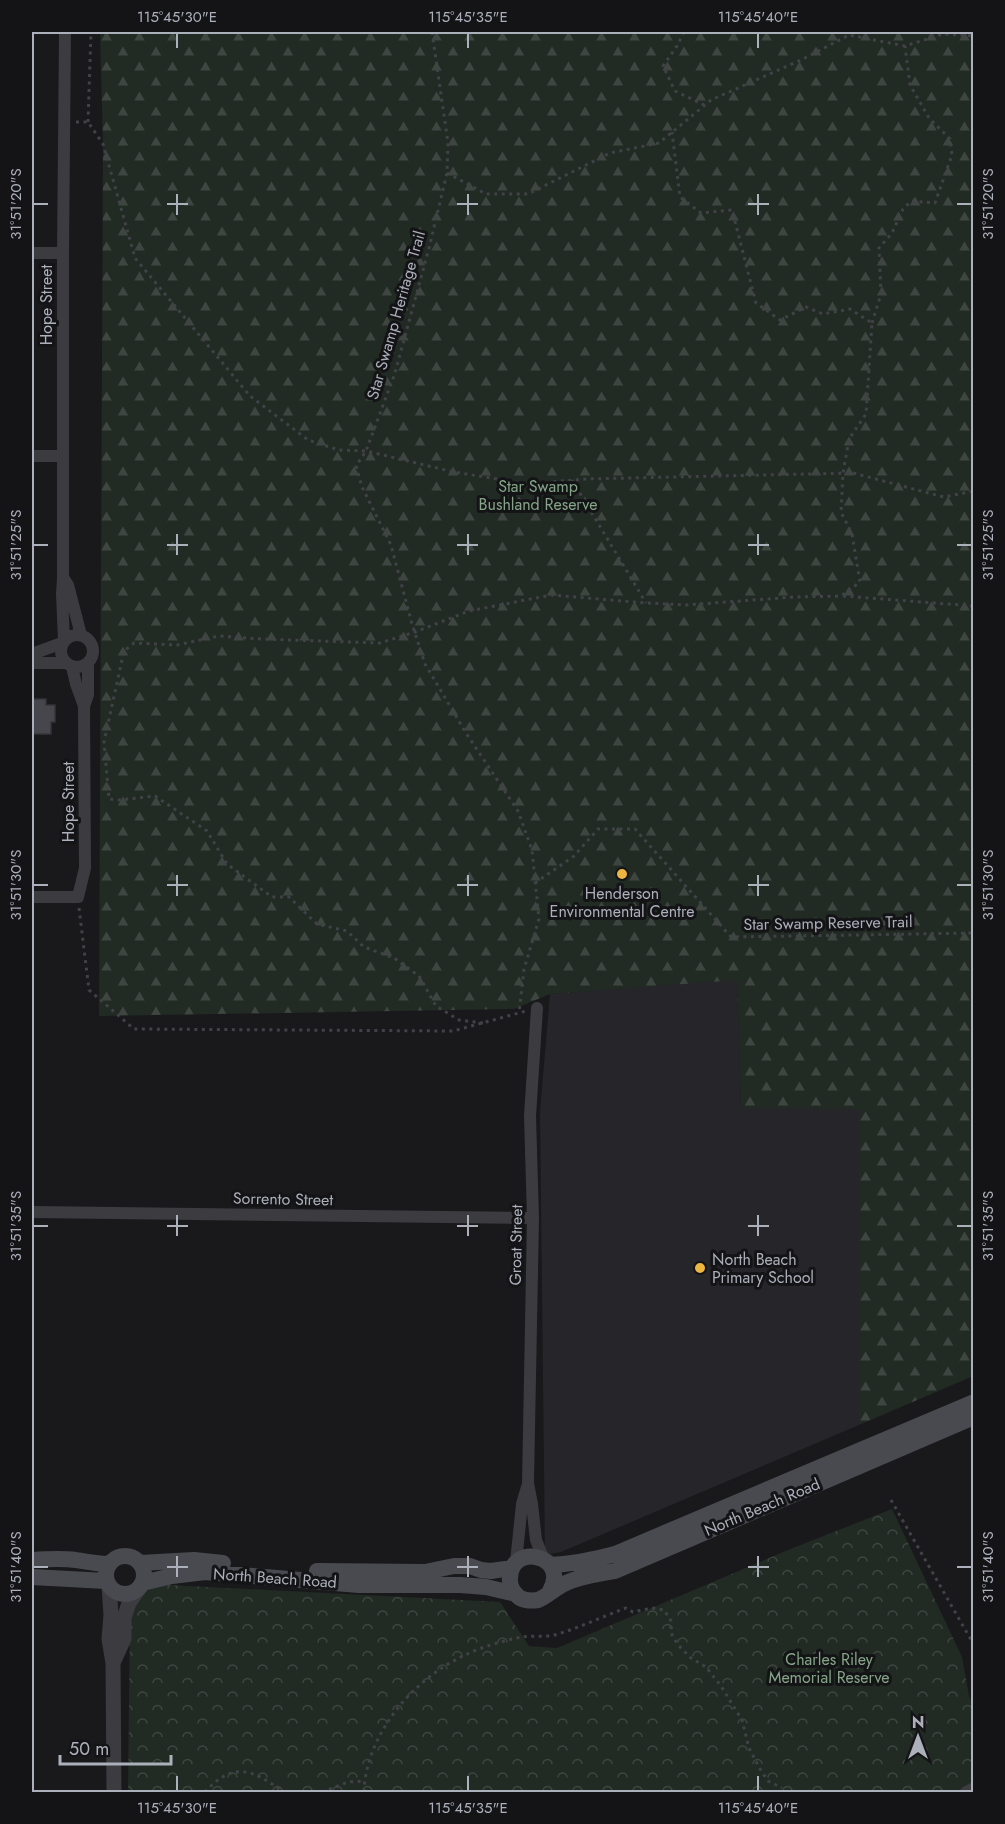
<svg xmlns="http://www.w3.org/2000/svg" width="1005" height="1824" viewBox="0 0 1005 1824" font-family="Jost,sans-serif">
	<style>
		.built { fill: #262529 }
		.forest { fill: url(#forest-firs) }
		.park { fill: url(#park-crowns) }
		.building { fill: #46464c; stroke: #343438; stroke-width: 1.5 }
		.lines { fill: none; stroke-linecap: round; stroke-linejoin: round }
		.path { stroke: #414247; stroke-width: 3; stroke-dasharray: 3 4.5; stroke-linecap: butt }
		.minor { stroke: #3b3b40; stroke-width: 12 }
		.tertiary { stroke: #3b3b40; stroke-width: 15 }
		.secondary { stroke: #494a50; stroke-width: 16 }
		.ticks { fill: none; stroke: #acb0bb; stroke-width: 2 }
		.poi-dot { fill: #ecb641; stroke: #141417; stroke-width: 2 }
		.labels { text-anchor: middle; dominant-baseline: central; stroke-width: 6; stroke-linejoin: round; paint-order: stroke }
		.street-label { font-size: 16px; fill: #acb0bb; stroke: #141417 }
		.park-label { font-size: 16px; fill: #84a587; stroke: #141417 }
		.poi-label { font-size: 16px; fill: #acb0bb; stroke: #141417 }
		.neatline { fill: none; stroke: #acb0bb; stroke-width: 2 }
		.ticks-label { font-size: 15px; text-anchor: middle; fill: #acb0bb }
	</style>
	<defs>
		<pattern id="forest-firs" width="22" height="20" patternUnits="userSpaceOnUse" patternTransform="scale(1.5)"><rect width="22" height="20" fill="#212a23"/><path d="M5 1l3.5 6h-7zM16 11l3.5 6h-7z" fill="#3f4641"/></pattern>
		<pattern id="park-crowns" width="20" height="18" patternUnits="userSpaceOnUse" patternTransform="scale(1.5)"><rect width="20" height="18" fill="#212a23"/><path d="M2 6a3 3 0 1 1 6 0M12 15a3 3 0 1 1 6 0" fill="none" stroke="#3f4641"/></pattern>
	</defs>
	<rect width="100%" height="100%" fill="#19191c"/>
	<path class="built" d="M737,979L741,1108H859V1425L561,1552L545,1555L540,1112L550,994Z"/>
	<path class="forest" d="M100,32H973V1376L859,1425V1109L741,1108L737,980L550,994L514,1009L99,1016L103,144Z"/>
	<path class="park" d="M892,1509L962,1657L969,1696L973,1704V1792H128L130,1611L151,1584L500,1602L529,1646L557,1648L788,1550Z"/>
	<path class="building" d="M32,699H46V705H55V722H51V734H32Z"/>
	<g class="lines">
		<path class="path" d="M432,32L448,143L447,173L429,248L395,373L366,451L356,466L362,487L391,545L412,624L425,664L466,733L518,811L532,850L539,919L524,969L519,1013
			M684,32L677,46L663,66L675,91L704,105
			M76,122H88L103,144L135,258L250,396L308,440L339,450L366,451L454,472L528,484L585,479L853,473L944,497L974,491
			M88,122L91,32
			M447,173L486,194H528L610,153L659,143L711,100L801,60L849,35L905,46L943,34L974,36
			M872,323L881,294L879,248L892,233L903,209L911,201L935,203L952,155L950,139L929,118L910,85L905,46
			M572,480L646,603
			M843,596L974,606
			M535,883L574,856L598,829H635L731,937L974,933
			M79,908L89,990L134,1029L453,1031L526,1011
			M483,1023L459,1020L436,1006L419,976L394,958L364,947L347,931L317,924L289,897H272L227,864L207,831L155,796L119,800L109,799L104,742L124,651L134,643L177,645L219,636L262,639L380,643L415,632L469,611L551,595L646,603L686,605L794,597L841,596L860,582L852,534L841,512L843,473L849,439L866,414L872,323L850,309L823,314L806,307L780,320L756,303L732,210L701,213L680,197L672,132
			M891,1500L974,1645
			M205,1792C233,1761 253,1769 283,1792
			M322,1792L348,1782L364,1781
			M364,1792C366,1734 413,1679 465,1655C481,1647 503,1641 521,1637C533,1635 546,1638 558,1634C581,1627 604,1616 626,1608L633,1612L652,1608L664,1610L671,1621V1633L678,1645L691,1658L706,1667L721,1686L742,1720L749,1748L760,1769L768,1781L782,1788"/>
		<path class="minor" d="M32,253H63
			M32,456H63
			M64,579L68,585L81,635
			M61 651a16 16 0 1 1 32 0a16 16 0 1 1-32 0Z
			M64,641L62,594L63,578V253L65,32
			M32,654L62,643
			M32,663H65
			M72,667L76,684L84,706
			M32,897H78L85,868L84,706L88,695V663
			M537,1008L530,1116L533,1218L528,1483L532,1504L536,1540L544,1560
			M32,1212L533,1218
			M516,1562L522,1504L527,1487
			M966,1792L974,1788"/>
		<path class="tertiary" d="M109,1586L111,1615L109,1639L113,1663L114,1792
			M113,1663L124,1639V1618L129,1603L140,1587"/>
		<path class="secondary" d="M106 1575a19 19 0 1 1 38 0a19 19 0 1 1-38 0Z
			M32,1560C46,1559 61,1558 76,1560C87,1562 97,1564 109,1564
			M140,1563L194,1560L223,1563
			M550,1565C573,1564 593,1560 615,1554L974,1402
			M317,1571L425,1572L454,1566H470L481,1570L491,1571L512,1568
			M32,1577L106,1581
			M142,1583L172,1576L205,1572L359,1585H460L486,1587L516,1594
			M550,1591C570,1555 511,1542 510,1578C509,1586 514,1594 520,1598C526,1601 532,1601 538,1600C548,1596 556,1587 566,1583C581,1576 599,1574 615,1571L974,1417"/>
	</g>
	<path class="ticks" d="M177,33V48M468,33V48M758,33V48M177,194V215M468,194V215M758,194V215M33,204H48M167,204H188M457,204H478M748,204H769M957,204H972M177,534V555M468,534V555M758,534V555M33,545H48M167,545H188M457,545H478M748,545H769M957,545H972M177,875V896M468,875V896M758,875V896M33,885H48M167,885H188M457,885H478M748,885H769M957,885H972M177,1215V1236M468,1215V1236M758,1215V1236M33,1226H48M167,1226H188M457,1226H478M748,1226H769M957,1226H972M177,1556V1577M468,1556V1577M758,1556V1577M33,1567H48M167,1567H188M457,1567H478M748,1567H769M957,1567H972M177,1776V1791M468,1776V1791M758,1776V1791"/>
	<g class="poi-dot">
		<circle cx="622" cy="874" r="6"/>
		<circle cx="700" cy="1268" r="6"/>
	</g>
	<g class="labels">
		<g class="street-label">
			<text transform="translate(46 305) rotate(-90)">Hope Street</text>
			<text transform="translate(396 315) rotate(-74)">Star Swamp Heritage Trail</text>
			<text transform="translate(68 802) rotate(-90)">Hope Street</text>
			<text transform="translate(828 923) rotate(-1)">Star Swamp Reserve Trail</text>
			<text transform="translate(283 1199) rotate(1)">Sorrento Street</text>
			<text transform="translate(516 1245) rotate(-89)">Groat Street</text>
			<text transform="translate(762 1507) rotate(-23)">North Beach Road</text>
			<text transform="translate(275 1578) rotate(4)">North Beach Road</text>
		</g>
		<g class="park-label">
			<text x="538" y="486">Star Swamp<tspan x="538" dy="18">Bushland Reserve</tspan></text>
			<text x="829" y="1659">Charles Riley<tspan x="829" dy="18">Memorial Reserve</tspan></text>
		</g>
		<g class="poi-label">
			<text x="622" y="893">Henderson<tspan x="622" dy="18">Environmental Centre</tspan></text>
			<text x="712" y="1259" text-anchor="start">North Beach<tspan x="712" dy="18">Primary School</tspan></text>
		</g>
	</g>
	<rect width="1005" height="1824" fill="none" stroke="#141417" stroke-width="66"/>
	<g transform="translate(918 1737)" stroke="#141417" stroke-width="4.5" paint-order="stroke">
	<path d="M0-4.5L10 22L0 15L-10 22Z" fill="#acb0bb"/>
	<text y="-9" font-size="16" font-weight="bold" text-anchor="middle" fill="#acb0bb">N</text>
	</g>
	<path d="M60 1755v9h111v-9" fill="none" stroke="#acb0bb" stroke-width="3"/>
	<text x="69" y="1755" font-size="18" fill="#acb0bb" stroke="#141417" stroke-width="4.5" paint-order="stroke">50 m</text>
	<rect x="33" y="33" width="939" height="1758" class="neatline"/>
	<g class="ticks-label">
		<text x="177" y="22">115°45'30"E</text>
		<text x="468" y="22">115°45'35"E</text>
		<text x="758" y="22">115°45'40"E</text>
		<text transform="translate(16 204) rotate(-90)" y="5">31°51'20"S</text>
		<text transform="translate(988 204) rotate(-90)" y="5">31°51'20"S</text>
		<text transform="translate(16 545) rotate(-90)" y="5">31°51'25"S</text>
		<text transform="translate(988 545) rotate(-90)" y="5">31°51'25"S</text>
		<text transform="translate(16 885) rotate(-90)" y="5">31°51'30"S</text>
		<text transform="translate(988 885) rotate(-90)" y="5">31°51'30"S</text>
		<text transform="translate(16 1226) rotate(-90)" y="5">31°51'35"S</text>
		<text transform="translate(988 1226) rotate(-90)" y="5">31°51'35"S</text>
		<text transform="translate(16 1567) rotate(-90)" y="5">31°51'40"S</text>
		<text transform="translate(988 1567) rotate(-90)" y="5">31°51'40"S</text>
		<text x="177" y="1813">115°45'30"E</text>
		<text x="468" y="1813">115°45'35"E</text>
		<text x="758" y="1813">115°45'40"E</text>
	</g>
</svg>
